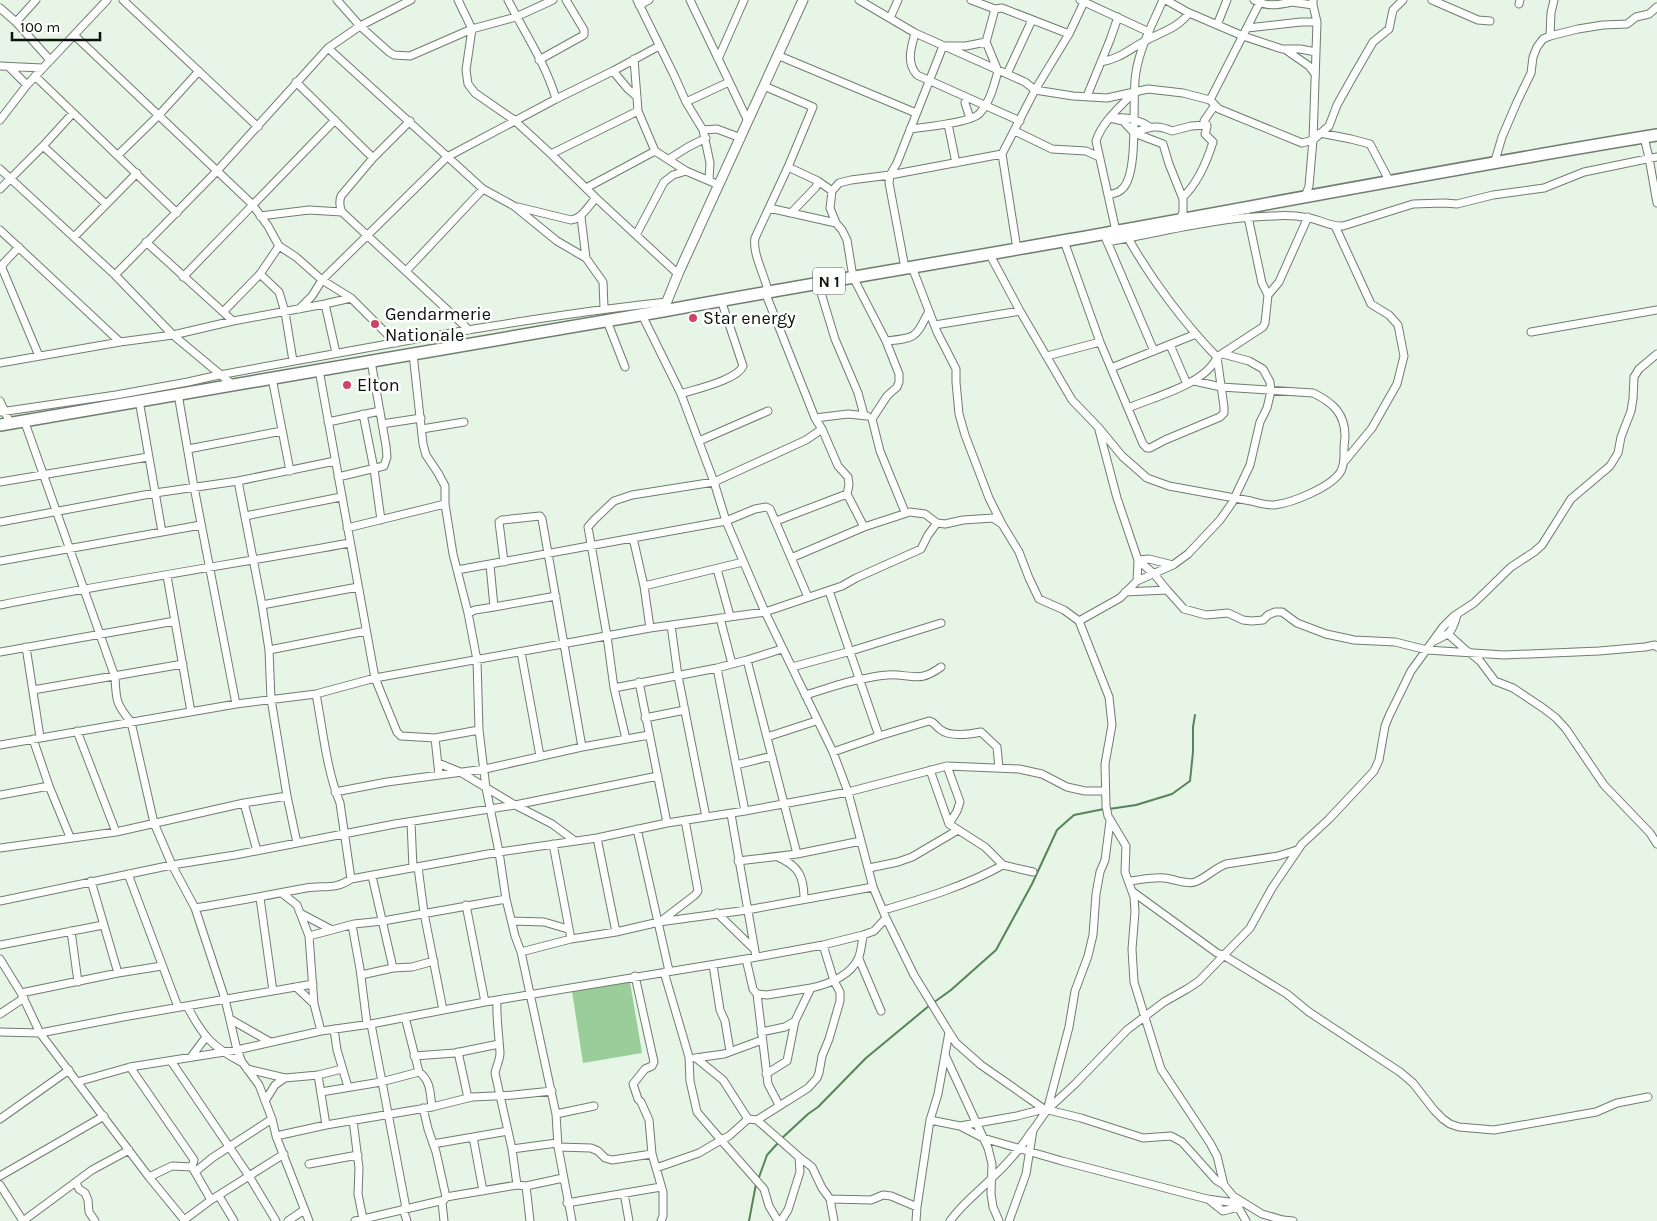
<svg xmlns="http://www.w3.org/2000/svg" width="1657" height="1221" viewBox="0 0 1657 1221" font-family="Karla,sans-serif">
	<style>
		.green { fill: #9bcd9b }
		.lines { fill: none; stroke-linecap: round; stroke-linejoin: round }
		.stream { stroke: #568457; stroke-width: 2 }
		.minor-casing { stroke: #6f7d6f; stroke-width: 9 }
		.tertiary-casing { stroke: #6f7d6f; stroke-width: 11 }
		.trunk-casing { stroke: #6f7d6f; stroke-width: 14 }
		.minor { stroke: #fff; stroke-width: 7 }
		.tertiary { stroke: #fff; stroke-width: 9 }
		.trunk { stroke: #fff; stroke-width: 11 }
		.poi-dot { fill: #d14265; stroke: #fff; stroke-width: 2 }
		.labels { text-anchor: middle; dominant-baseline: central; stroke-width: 5; stroke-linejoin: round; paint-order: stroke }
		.shield { fill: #fff; stroke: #545854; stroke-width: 1 }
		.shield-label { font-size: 16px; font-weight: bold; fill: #0b110b }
		.poi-label { font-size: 18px; fill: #0b110b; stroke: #fff; text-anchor: start }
	</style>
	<rect width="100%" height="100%" fill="#e6f5e5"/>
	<path class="green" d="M630,982L642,1053L583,1063L572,991Z"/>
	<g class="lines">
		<path class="stream" d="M1109,809L1136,805L1172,794L1190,781L1193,752V727L1195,715
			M933,1003L951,990L996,950L1032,884L1057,830L1074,815L1104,809
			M781,1139L808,1114L818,1107L866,1058L930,1005
			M758,1180L767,1155L778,1143
			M749,1221L756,1184"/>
		<defs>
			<path id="minor" d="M123,0L258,127
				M337,0L360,26L389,52L394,55L410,56L472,29L516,17L553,0
				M458,0L472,29L466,70L468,84L475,93L514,120L551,154L596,198L678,274
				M637,0L674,75L686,102L703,130L710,163L709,180
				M690,0L748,121
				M859,0L915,33L1025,82L1035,90L1073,96L1107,98L1148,89L1183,93L1210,100L1219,109L1302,143L1313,140L1317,22L1313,5V0
				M971,0L995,9L1002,8L1069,34
				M1080,0L1149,32
				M1166,0L1187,12L1243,36L1282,49H1300L1316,52
				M1254,0C1267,7 1278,5 1292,2L1289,0
				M1432,0L1478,20L1490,21
				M1292,2L1313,5
				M1519,4L1520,0
				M639,5L649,0
				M0,8L16,22L49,59
				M890,18L898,0
				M16,22L36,0
				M1217,25L1227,0
				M1247,28L1301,22H1317
				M915,33C911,48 906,63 917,75L1020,121
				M74,35L252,204L268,226L279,246L260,274L223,312
				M1550,36L1551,13L1554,0
				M328,48L483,189L514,206L557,241L586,258L603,282L604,308
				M1286,50L1309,66L1315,74
				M777,55L916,113
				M634,59L638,111L655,151L686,171L719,185
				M718,59L744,0
				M539,60L584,35V30L566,0
				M1101,62C1122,58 1129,49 1147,40C1162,32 1179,27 1189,13
				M0,66L42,68
				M9,67L27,85
				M613,71L628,89L637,97
				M1007,74L1032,20
				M35,76L177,213
				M296,82L373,158
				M764,86L813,107L788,167L755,238C752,253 765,276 768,291
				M1087,96L1110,40L1118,17
				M966,97L965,103L970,118
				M556,99L613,71L659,46
				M1210,100L1261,0
				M686,102L729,82
				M1110,118L1123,121L1134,133L1163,144L1169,164L1183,199V212L1180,220
				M1118,118C1130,117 1140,121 1150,127
				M0,120L27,85L107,0
				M410,121L373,158L341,196C339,202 339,206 342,212L469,330
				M948,124L956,163
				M910,129C924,127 969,123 979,114C990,102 994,86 998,71L986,42L995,9
				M703,130L717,129L741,138
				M1015,131L1052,149L1086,151L1099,157
				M1135,132C1150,127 1157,124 1172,131L1191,126L1207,125
				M1320,133L1351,139L1370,144L1390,182
				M1644,137L1649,158L1657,203
				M43,146L106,204
				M551,154L638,111
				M118,155L159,115L199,71
				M669,159L688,147L706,138
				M1494,164L1502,137L1517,102L1531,73L1533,57L1537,47L1543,39L1550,36L1578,29L1603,25L1627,24L1636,17L1649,14L1657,7
				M788,167L818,181L832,191L839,183L851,180L890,175L1002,154
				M0,169L115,275L173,335L233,385
				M586,188L655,151
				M0,189L43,146L73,113
				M832,191L830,208L836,223L842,230L847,240L853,277L886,341L899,374V382L897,387L887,396L872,419L880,451L905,512
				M1108,195C1112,194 1119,193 1122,189C1140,174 1131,98 1136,72C1140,47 1153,23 1163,0
				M1183,197C1198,183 1207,161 1213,142L1205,134L1207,127L1204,121L1215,105
				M1305,197L1309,186L1313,140L1329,126L1337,105L1351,80L1373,42L1389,29L1393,10L1403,0
				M518,207L571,220C582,219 588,206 596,198
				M769,208L836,223
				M791,213L816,187L818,181
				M260,216L309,210L342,212
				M581,217L586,258
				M1335,226L1371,304L1389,315L1398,325L1404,356L1397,384L1372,428L1344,462
				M0,230L120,342
				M1116,231L1096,141C1102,122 1120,107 1133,93
				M636,235L664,182L673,175L686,171
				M74,237L137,173
				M1128,238C1151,279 1184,323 1217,357C1206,384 1154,397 1128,408
				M1106,239L1154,351
				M1064,241L1100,342L1143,444L1147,448H1150L1165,440L1220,417L1224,413V407L1217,357L1263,327L1265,323L1268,295L1262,283L1248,217
				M146,242L233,321L325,304L351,298
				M1107,242C1162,232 1218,217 1275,216C1286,215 1298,216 1309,218C1321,220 1331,227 1343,226L1413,204L1444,203L1457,204L1493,195L1544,188L1584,172L1657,157
				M279,246L296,257L322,280L351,298L396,343
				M19,247L3,264L2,268L39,356
				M1017,249L1002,154L1035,90L1069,34L1085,0
				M989,253L1020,311L1072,400L1099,428L1122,456L1147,478L1169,486L1251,501C1258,503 1266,505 1274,505C1292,503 1332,487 1341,471C1345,463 1344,456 1344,448C1344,444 1345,440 1345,436C1345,413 1332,402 1313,393L1221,387L1194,381
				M912,267L937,332L956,369V382L959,414L965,435L989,498L1002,524L1019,552L1029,578L1039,599L1064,610L1079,621L1109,697L1112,725L1105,764L1106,806L1108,816L1126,846L1125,872L1134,897L1135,912L1132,949L1134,982L1161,1069L1210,1143L1217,1156L1224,1185L1233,1196L1262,1214L1283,1220L1293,1221
				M905,268L889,183L890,175L897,163L943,46H966L986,42
				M407,270L483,189
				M260,274L279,292L285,312L293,361
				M115,275L217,171L328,48L360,26L411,0
				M183,277L335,120
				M818,283L835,339L858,393L864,415
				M765,292L815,418L822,429L838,466L848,477L849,485L847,494L776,521
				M1268,295L1279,282L1308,217
				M325,304L336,353
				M299,309L312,296L322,280L447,157L556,99C546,64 524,32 508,0
				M607,321L625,367
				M935,325L1020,311
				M1531,332L1657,310
				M886,341C917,338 915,338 929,311
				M1170,345L1187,384
				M413,354L423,444L426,455L438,473L445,486V504L453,554L468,613
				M1047,356L1100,342
				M0,363L120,342L173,335L233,321
				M1111,368L1196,334
				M319,370L375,678L397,732L401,736L435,738L479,730
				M272,378L290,471
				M178,394L194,487L236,704
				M681,394C696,389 737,380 743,366L721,300
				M139,400L162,532
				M0,401L10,423
				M0,412L116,395L188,382L219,375C368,348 517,318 667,302
				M363,414L374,469L381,520
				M815,418L848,414L867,416
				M24,420L115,677C116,700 116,704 131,722L154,823L172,865L195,908L225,999L237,1050L242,1062L259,1085L272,1119L276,1136L309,1221
				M328,422L380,411
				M382,424L421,418
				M422,429L464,422
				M1099,430L1117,498L1138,560L1137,581
				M699,441L768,411
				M188,449L282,431
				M338,477L384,466L387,457L386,446L371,361
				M238,481L262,605L269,650L271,699L287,796L297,843
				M0,482L148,457
				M847,494L864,527
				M245,516L341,497
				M0,522L155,493L238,481L335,461
				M347,528L445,504
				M633,538L644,586L650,628
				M791,558L864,527L910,512L925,514L937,523L945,524L963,520L993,518L1002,524
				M1138,560L1154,574L1167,590
				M1138,560L1149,559L1173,565
				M0,561L201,525
				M504,562L499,522L502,520L540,516L542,519L582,747
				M490,565L494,607
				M717,569L730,616
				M457,570L726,521L755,509L766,507L770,509L808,597
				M167,576L191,712
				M644,586L743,562
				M829,591L879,736L833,752
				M1125,592L1167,590L1184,609L1206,615L1228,613L1243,620L1252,621L1263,620L1268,615L1275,612H1282L1297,623L1326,634L1354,640L1395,642L1427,650L1504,655L1599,651L1645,647L1655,645L1657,647
				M556,596L494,607L475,610L468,613L477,660L479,730L486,788L499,852L506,899L515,936L521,952L556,1114L558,1147L572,1221
				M0,605C116,582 233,564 350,543
				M262,605L358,587
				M720,618L732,664
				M1079,621L1120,598L1137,581L1173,565L1188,554L1220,520L1232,503L1250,465L1260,422L1267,408L1271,391L1270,382L1263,369L1249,361L1223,354
				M671,625L678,676L706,817
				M1448,634L1468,652
				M1432,642C1450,634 1452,633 1457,615
				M26,647L40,737
				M782,649L747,660L717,668L614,688L607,636L588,527L594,520L614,501L632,495L714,482L806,440L822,429
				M269,650L366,631
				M0,652L175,621
				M521,652L540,756
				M1469,652L1480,661L1495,681L1513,688L1543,708L1556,718L1566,729L1604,785L1650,833L1657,844
				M747,660L797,854
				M792,667L851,651L941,623
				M717,668L745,811
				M639,682L667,823
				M614,688L626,739
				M33,690L183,664
				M316,694C323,730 326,768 340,803L351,879
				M805,695C824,690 843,682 862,679C873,677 886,674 897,675C918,677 923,680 941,667
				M645,718L685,710
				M77,731L116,832
				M879,736L929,721C935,722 936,727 941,730C950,737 971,734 981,732L997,747L999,768
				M767,737L816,721
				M435,738L439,775
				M33,739L49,786L70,837
				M0,745L236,704L316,694L375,678L650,628L765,612L842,586L856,578L921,549L928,535L937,523
				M438,763L460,772L515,805L552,824L575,841
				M736,765L772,756
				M947,766L960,802L957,811L949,824
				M930,770L949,824L985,847L1003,865L1033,872
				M335,792L387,782L485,769L582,747L649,735
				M0,795L49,786
				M244,803L257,851
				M731,814L756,957
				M411,822L413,868
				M637,829L669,971
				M597,838L616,932
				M553,844L571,939
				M0,848L116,832L244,803L287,796
				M778,857C799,866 804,877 804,899
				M738,861L797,854L861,841
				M418,867L424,913
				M869,868L898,862L912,857L958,830
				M128,874L178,1007
				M372,876L393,968L412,967L434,961
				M91,881L118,973
				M1129,881C1140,880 1152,877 1164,878C1175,879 1185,885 1195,882C1206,878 1215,868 1226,864L1278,856L1297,850
				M1133,892L1217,953L1223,955L1287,994L1309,1012L1400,1072L1413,1083L1434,1110L1443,1119L1450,1124L1459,1127L1494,1130L1596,1112L1617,1103L1648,1097
				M283,894L297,905L309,936L314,1004L321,1031
				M260,898L273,991
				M0,901L172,865L235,855L395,824L515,805L658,776
				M466,905L485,1002
				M195,908C233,902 269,895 306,888C324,885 335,890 351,879L499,852L597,838L667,823L745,811L848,792L947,766L1019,769L1042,774L1067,787L1085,791H1105
				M884,910C925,898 965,886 1003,865
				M300,913L332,930
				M424,913L443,1010
				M717,913L754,949
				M886,918L914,975L949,1032L956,1043L981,1065L1044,1109L1081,1118L1143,1138L1171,1136L1182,1142L1216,1180L1224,1185
				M512,921L544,922L568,929
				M661,921L695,895L698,891L685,820
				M352,925L360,969L367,1024
				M71,931L78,982
				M309,936L354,924L383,921L506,899
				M0,945L103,925
				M521,952L571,939L616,932L659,922L747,910L873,887
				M0,959L21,993L40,1033L149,1177L185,1221
				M746,959L753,989L757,994L767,995L811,988
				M859,959L881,1011
				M713,965L720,1010L725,1021L730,1051
				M664,972L689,1057L690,1081L697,1112L721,1140L729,1136L748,1119
				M361,975L393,968
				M635,976L654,1062L652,1066L645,1069L633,1084L638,1099L641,1102L649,1120L652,1154L663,1192V1216L661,1221
				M296,987L314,1004
				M21,993L118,973L162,966
				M757,994L768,1084L779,1105
				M497,1000C496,1018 499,1035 500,1053C500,1060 496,1067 495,1073L512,1149L557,1143
				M187,1006C203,1036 211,1046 241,1062
				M0,1014L24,998
				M405,1017L419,1072C431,1081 430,1093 432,1107
				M230,1019L270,1042
				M371,1024L406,1208
				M334,1029L337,1050L348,1087
				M0,1032L40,1033L123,1017L313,984
				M761,1032L785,1027L795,1021L811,988C829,984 849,977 858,959C861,953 862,943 863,935
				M458,1052L468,1098
				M945,1055L988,1148L992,1164L991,1194L993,1207L999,1221
				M414,1056L455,1053L499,1044
				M191,1057L206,1037
				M695,1058L724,1054L762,1040
				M696,1058L723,1080L748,1119L757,1120L808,1088L817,1078L819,1073L822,1056L829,1039L840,1001V992L834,981L823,945
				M171,1061L249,1176L276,1221
				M130,1067L192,1157L194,1160L192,1167L211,1200
				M247,1069L285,1078L318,1075L342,1069
				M766,1074L787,1061L795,1021
				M318,1075L326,1125
				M77,1082L130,1067L237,1050L321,1031L371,1024L485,1002L746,959L823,945L863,935L874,931L886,918L873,887L848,792L833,752L765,612L726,521L714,482L681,394L642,315
				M321,1092L381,1082L419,1072
				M265,1101L275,1085L285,1078
				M1048,1107L1069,1027L1075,991L1088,956L1093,935L1096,894L1100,872L1105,860L1110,821
				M556,1114L594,1106
				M0,1119L69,1070
				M353,1120L359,1168L358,1194L363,1219
				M757,1120L799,1157L800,1172L788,1210L781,1221
				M930,1120L960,1126L983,1138L1062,1161L1207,1199L1236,1203
				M960,1126L1017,1116L1044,1109
				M276,1136L326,1125L432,1107L472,1097L513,1095L552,1091
				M473,1137L483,1191
				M433,1144L508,1131
				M558,1147L591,1148L598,1151L605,1158L612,1160L652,1154
				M512,1149L517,1185
				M799,1157L812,1167L822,1188L830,1199L871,1200L883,1195L891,1196L917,1207
				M309,1164L358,1155
				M656,1168L699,1153L721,1140L764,1189L769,1206L778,1221
				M195,1172L212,1158L272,1119
				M0,1176L104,1116
				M149,1177L172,1166L192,1167
				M76,1183L79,1189L85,1193L88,1200L89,1212L95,1221
				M0,1185L23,1221
				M624,1193L629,1221
				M219,1196L234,1221
				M446,1197L517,1185L526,1186
				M830,1199L834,1221
				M1208,1199L1223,1211L1239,1207
				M442,1202L444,1221
				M567,1203L661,1187
				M1237,1205L1246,1221
				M403,1209L407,1221
				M184,1220L211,1200L284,1154
				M23,1221L92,1170L129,1150
				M288,1221L304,1210
				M355,1221L444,1200L446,1197L436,1152L428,1129L423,1108
				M530,1221L526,1186L563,1178
				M916,1221L917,1207L930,1120L938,1094L949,1032
				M950,1221C961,1205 977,1193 991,1179C1006,1165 1021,1148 1032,1131
				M1009,1221L1026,1174L1033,1130L1047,1110L1075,1084L1127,1030L1164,1002L1187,989L1199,981L1250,928L1272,888L1302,844L1329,819L1374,771L1379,760L1385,726L1389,716L1411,671L1443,627L1454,616L1474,603L1511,567L1534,552L1542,545L1571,499L1610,466L1618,453L1621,437L1631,411L1633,399L1634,377L1639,369L1657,354"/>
			<path id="tertiary" d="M663,311L678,274L803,0"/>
			<path id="trunk" d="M0,425L663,311C798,286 933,264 1068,240C1264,205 1460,167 1657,135"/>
		</defs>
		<use href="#minor" class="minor-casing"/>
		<use href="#tertiary" class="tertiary-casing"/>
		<use href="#trunk" class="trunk-casing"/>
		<use href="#minor" class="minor"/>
		<use href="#tertiary" class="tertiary"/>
		<use href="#trunk" class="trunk"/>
	</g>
	<g class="poi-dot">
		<circle cx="693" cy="318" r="5"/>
		<circle cx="375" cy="324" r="5"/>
		<circle cx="347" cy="385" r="5"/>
	</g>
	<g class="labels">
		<rect class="shield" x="813" y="267.5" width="32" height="27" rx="4"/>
		<g class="shield-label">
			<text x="829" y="281">N 1</text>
		</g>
		<g class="poi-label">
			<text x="385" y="314">Gendarmerie<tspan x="385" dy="21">Nationale</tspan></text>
			<text x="703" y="318">Star energy</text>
			<text x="357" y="385">Elton</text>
		</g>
	</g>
	<path d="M12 32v8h88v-8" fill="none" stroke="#0b110b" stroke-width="2.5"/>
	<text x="20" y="32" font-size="15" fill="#0b110b" stroke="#ffffff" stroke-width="4" paint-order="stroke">100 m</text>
</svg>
